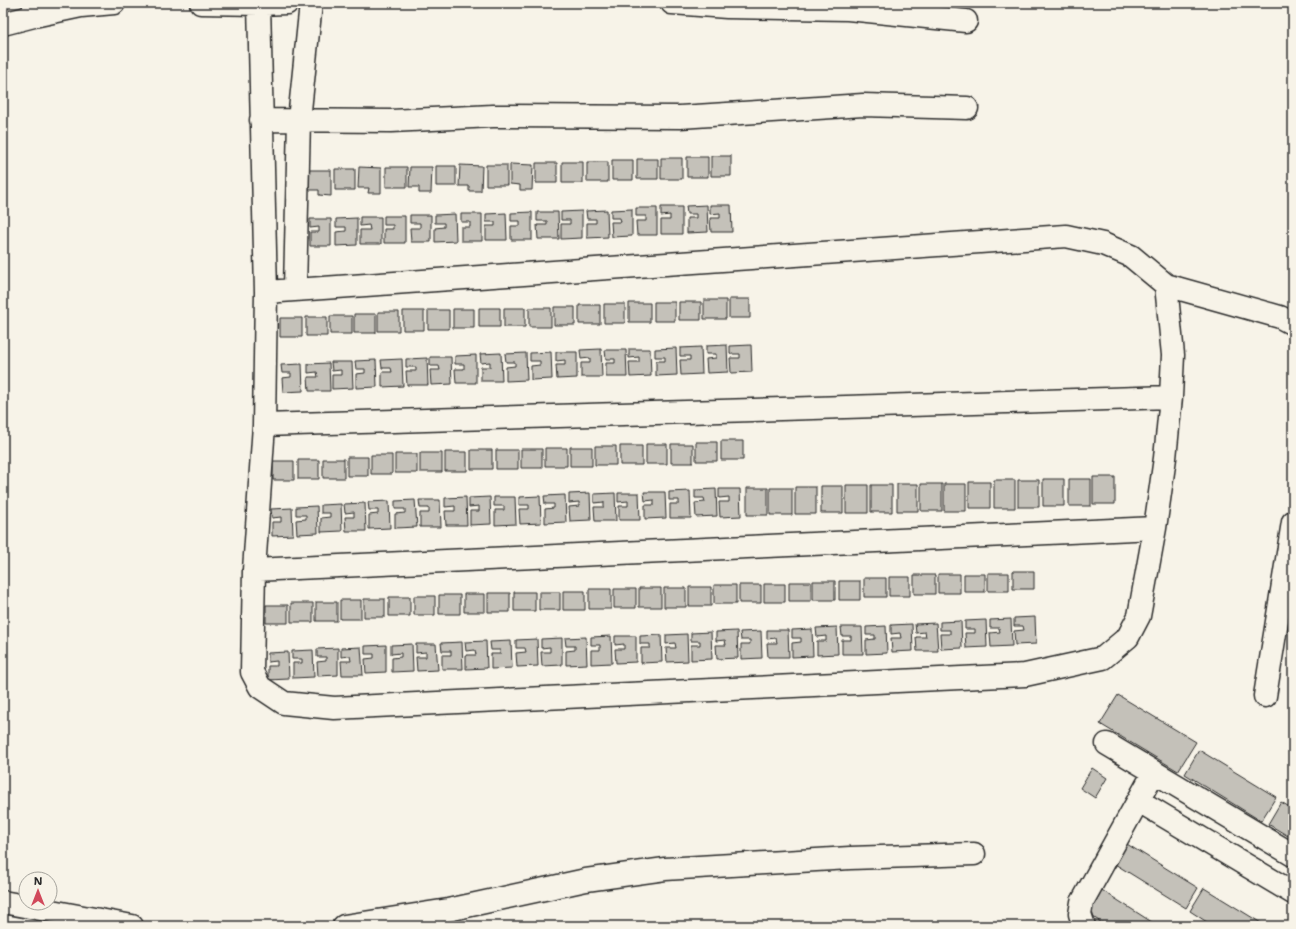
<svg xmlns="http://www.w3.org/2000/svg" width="1296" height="929" viewBox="0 0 1296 929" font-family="'Shantell Sans',sans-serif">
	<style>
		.building { fill: #c4c1b9; stroke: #2b2b2b }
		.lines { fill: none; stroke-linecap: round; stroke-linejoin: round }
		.minor-casing { stroke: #2b2b2b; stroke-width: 25 }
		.minor { stroke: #f7f3e8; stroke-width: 22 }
	</style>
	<rect width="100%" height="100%" fill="#f7f3e8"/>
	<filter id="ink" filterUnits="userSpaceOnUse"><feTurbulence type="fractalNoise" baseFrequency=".025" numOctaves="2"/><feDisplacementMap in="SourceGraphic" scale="8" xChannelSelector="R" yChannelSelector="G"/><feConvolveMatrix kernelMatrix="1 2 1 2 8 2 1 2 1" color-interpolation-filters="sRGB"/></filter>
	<g filter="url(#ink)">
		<path class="building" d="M711,156H731V176H711Z
			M687,157H708V177H687Z
			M661,158H682V179H661Z
			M637,159H658V179H637Z
			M612,160H633V180H612Z
			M562,162H583V183H562Z
			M587,162H608V182H587Z
			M536,163H557V183H536Z
			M510,164L533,165L532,190H520V185L510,184Z
			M460,165L482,166L481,191H469V186H459Z
			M486,165H507V185H486Z
			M436,166H456V186H436Z
			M359,167L381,168V193H368L369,188H358Z
			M386,167H407V187H386Z
			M410,167H432L431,193H419V187H409Z
			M335,169H355V190H335Z
			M309,170H331V196L319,195V190H309Z
			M707,205L708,232L687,233V218H696V214H687L686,206Z
			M710,205H731L732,232H711L710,218H720V213L710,214Z
			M661,207H682V234H661V220H670V215L661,216Z
			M636,208H657V235H637L636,221H646V216H636Z
			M632,209V236L612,237L611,222H621L620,218H611V210Z
			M607,210L608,237L587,238V223H596V219H587L586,211Z
			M582,211V238L561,239V224H570V220H561V212Z
			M532,212V240H511V226H520V221H511V213Z
			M537,212H558L559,239H538L537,225H547V221H537Z
			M506,213L507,240H486V226H495V222H486V214Z
			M455,214L456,241L435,242V228L444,227V223H435V215Z
			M461,214H482V241H461V227H470V222H461Z
			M410,215H431V242H411L410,228H420V223H410Z
			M384,216H405V243H384V229H393V225H384Z
			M360,217H381V244H360V230H370L369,225L360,226Z
			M357,218V245L336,246V232L346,231V227H336V219Z
			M310,219H331V246H310V232H319V227L310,228Z
			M729,299H750V318H729Z
			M704,300H726V319H704Z
			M654,302H675V321H654Z
			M679,302H701V320H679Z
			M629,303H650V322H629Z
			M604,304H625V323H604Z
			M579,305H600V324H579Z
			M554,307H575V325H554Z
			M479,308H500V327H479Z
			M504,308H525V327H504Z
			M529,308H551V327H529Z
			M453,309H474V328H453Z
			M428,310H449V329H428Z
			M403,311H424V330H403Z
			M378,312H399V331H378Z
			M354,314H376V333H354Z
			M330,316H352V334H330Z
			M306,317H327V336H306Z
			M280,318H302V337H280Z
			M727,345L728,372L707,373L706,359L716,358V354H706V346Z
			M751,345L752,372L731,373L730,358H740V354H730V346Z
			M701,347L702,374L681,375L680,360H690V356H680V348Z
			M676,348L677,375L656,376V361H665V357H655V349Z
			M601,349L602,377H581V363H590V358L581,359L580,350Z
			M629,349H650L651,376L630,377L629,362H639V357L629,358Z
			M605,350H626L627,377H606V363H615V359H606Z
			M551,352L552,379L531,380V366L540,365V361H530V353Z
			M556,352H577V378L557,379L556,365H565V360L556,361Z
			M501,353L502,381H481V367H490V362L481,363L480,354Z
			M526,353L527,380L506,381V367L515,366V362H506L505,354Z
			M476,355V383H456L455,369H464V364H455V356Z
			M430,357H451L452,384L431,385L430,370H440L439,366H430Z
			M427,358L428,385H407L406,371H416V367H406V359Z
			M402,359L403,386L382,387V372H392L391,368H382L381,360Z
			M376,360L377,387L356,388V374L365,373V369H356L355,361Z
			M331,362H352L353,388L332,389V375H341V370L332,371Z
			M329,363L330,391H309L308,377H318L317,372L308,373V364Z
			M302,364L303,391L283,392L282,378L291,377V373H282L281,365Z
			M721,441H743V460H721Z
			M696,442H717V461H696Z
			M646,444H667V464H646Z
			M671,444H693V463H671Z
			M595,446H616V465H595Z
			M620,446H642V465H620Z
			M570,447H592V466H570Z
			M545,448H567V466H545Z
			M521,449H542V468H521Z
			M471,450H492V469H471Z
			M496,450H518V469H496Z
			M445,452H467V471H445Z
			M420,453H442V472H420Z
			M395,454H417V473H395Z
			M371,455H392V474H371Z
			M347,457H368V476H347Z
			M323,459H344V478H323Z
			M298,460H319V479H298Z
			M273,461H294V480H273Z
			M1093,477H1115V504H1093Z
			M1043,479H1064V506H1043Z
			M1069,479H1091V506H1069Z
			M994,480H1015V508H994Z
			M1018,480H1039V507H1018Z
			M969,482H990V508H969Z
			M897,484H918V511H897Z
			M921,484H942V511H921Z
			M944,484H966V511H944Z
			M846,485H868V513H846Z
			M871,485H892V512H871Z
			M821,486H843V513H821Z
			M795,487H816V514H795Z
			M747,488H768V515H747Z
			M770,488H792V515H770Z
			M716,489L717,516L696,517L695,503L705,502L704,498H695V490Z
			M719,489H740L741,516L720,517L719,502H729V497L719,498Z
			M690,491L691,518H670V504H679V500H669V492Z
			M644,492H665L666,518L645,519V505H654V500L645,501Z
			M590,493L591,520L570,521L569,507L579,506V502L569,503V494Z
			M615,493L616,521H595L594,507H604V502L594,503V494Z
			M618,493H639L640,520H619V506H628V501L618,502Z
			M565,495L566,522L545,523V509L554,508V504H545L544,496Z
			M540,496L541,523L520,524L519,509H529V505H519V497Z
			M466,497L467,525H446L445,511H455V506L445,507V498Z
			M490,497L491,524L470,525V511H479V506L469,507V498Z
			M494,497H515L516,524L495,525V510H504V506H494Z
			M415,500L417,527L395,528V514L405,513V509H395V501Z
			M419,500H440L441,527H420V513H429V508H420Z
			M389,501L390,528L369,529V515L378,514V510H369L368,502Z
			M365,503L366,531H346L345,517H354V512L345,513L344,504Z
			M341,504L342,531L321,532V518L330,517V513H321V505Z
			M317,506L318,533L297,534L296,520L306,519V515H296V507Z
			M292,508L293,535L272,536V522H281V517L272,518L271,509Z
			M1013,571H1034V589H1013Z
			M988,573H1009V591H988Z
			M938,574H960V593H938Z
			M964,574H985V592H964Z
			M914,575H935V594H914Z
			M889,577H910V596H889Z
			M864,578H886V597H864Z
			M813,581H835V600H813Z
			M839,581H860V600H839Z
			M789,582H811V601H789Z
			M764,584H785V602H764Z
			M714,585H736V604H714Z
			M739,585H761V603H739Z
			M689,587H711V606H689Z
			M639,588H661V607H639Z
			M664,588H686V607H664Z
			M589,589H611V609H589Z
			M614,589H636V608H614Z
			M563,591H585V610H563Z
			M514,592H535V611H514Z
			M539,592H560V610H539Z
			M488,593H510V612H488Z
			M464,594H485V612H464Z
			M439,595H460V614H439Z
			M414,596H435V615H414Z
			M389,597H410V616H389Z
			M364,599H385V617H364Z
			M340,600H361V619H340Z
			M316,602H337V621H316Z
			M291,603H313V622H291Z
			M266,605H288V623H266Z
			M1035,617L1036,644L1015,645L1014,631L1024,630L1023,626H1014V618Z
			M1011,619L1012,646L991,647L990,633L1000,632L999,628H990V620Z
			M986,620L987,647L966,648L965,633H975V629H965V621Z
			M961,621L962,648L941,649L940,634H950V630H940V622Z
			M936,623L938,651H917L916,637H926L925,632L916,633L915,624Z
			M912,624L913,651L892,652L891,638H901L900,633L891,634V625Z
			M886,626L887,653L866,654V640L875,639V635H866V627Z
			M837,627L838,654L817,655V641H826V636L817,637L816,628Z
			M841,627H862L863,654H842V640H851V636H842Z
			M812,629L813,656L792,657V643L801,642V638H792V630Z
			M767,630H788L789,657H768L767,643H777L776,638L767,639Z
			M737,631L738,658L717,659L716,645H726L725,640L716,641V632Z
			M761,631L762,658L741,659V644H750V640H741L740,632Z
			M711,632L712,659L691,660V645H700V641H691V633Z
			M687,634L688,661L667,662L666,648H676L675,643L666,644V635Z
			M661,635L662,662L641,663V648H650V644H640V636Z
			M611,636L612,663L591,664V650H600V645H591V637Z
			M615,636H636V662L616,663L615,649H624V644L615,645Z
			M586,637L587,664L566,665V651L575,650V646H566L565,638Z
			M562,638V665L542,666L541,652H550V647L541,648V639Z
			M537,639L538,666L517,667L516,653L526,652L525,648H516V640Z
			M486,641L487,668L466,669V655H476L475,650L466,651L465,642Z
			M511,641L512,668L491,669V654H500V650H491L490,642Z
			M462,642L463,669H442V655H451V651H442L441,643Z
			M412,644L413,671L392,672V658L401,657V653L391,654V645Z
			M416,644H436L438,670L417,671L416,657H426V652L416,653Z
			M386,645V672L366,673L365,659L374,658V654H365V646Z
			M361,647L363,675H342L341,661H351L350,656L341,657V648Z
			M338,648V675L318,676L317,662L326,661V657H317V649Z
			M313,650L314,677L293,678V663H302V659H292V651Z
			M288,652L289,679L268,680V666H277V661L268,662V653Z
			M1118,695L1196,742L1178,771L1100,724Z
			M1199,750L1276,797L1261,821L1185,774Z
			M1092,768L1107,778L1095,798L1080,788Z
			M1281,802L1293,809V839L1268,824Z
			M1122,841L1198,888L1186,908L1110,861Z
			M1097,887L1158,926H1107L1082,910Z
			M1204,888L1266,926H1213L1190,911Z"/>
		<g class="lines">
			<defs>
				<path id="minor" d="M201,3L259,4L287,3
					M672,3L727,7L848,9L966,21
					M259,4L266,292L264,425L254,570L252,672L260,687L284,703L334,708L1025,675L1103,658L1128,637L1139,616L1155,528L1165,458L1171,397L1173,355L1166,285L1131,256L1103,244L1066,236L266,292
					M34,16L81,6L114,3
					M3,24L34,16V3
					M261,120L391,121L493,116L680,117L863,105L967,108
					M1166,285L1280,317L1293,324
					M295,289L299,120L311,3
					M264,425L1171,397
					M254,570L1155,528
					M1265,696L1293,522
					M1107,744L1293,855
					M1139,801L1293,893
					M3,902L132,926
					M344,926L448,910L586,880L665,869L850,858L974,854
					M1084,926L1080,914L1082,902L1154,772"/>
			</defs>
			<use href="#minor" class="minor-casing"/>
			<use href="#minor" class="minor"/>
		</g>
	</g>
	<rect width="1296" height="929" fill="none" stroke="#f7f3e8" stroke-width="16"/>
	<rect x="8" y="8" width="1280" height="913" fill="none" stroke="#2b2b2b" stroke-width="1.5" filter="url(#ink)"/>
	<g transform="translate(38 891)"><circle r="19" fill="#f7f3e8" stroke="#a5a39c"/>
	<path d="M0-3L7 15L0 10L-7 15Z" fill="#d1495b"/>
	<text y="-6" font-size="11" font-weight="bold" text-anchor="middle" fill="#2b2b2b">N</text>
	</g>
</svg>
